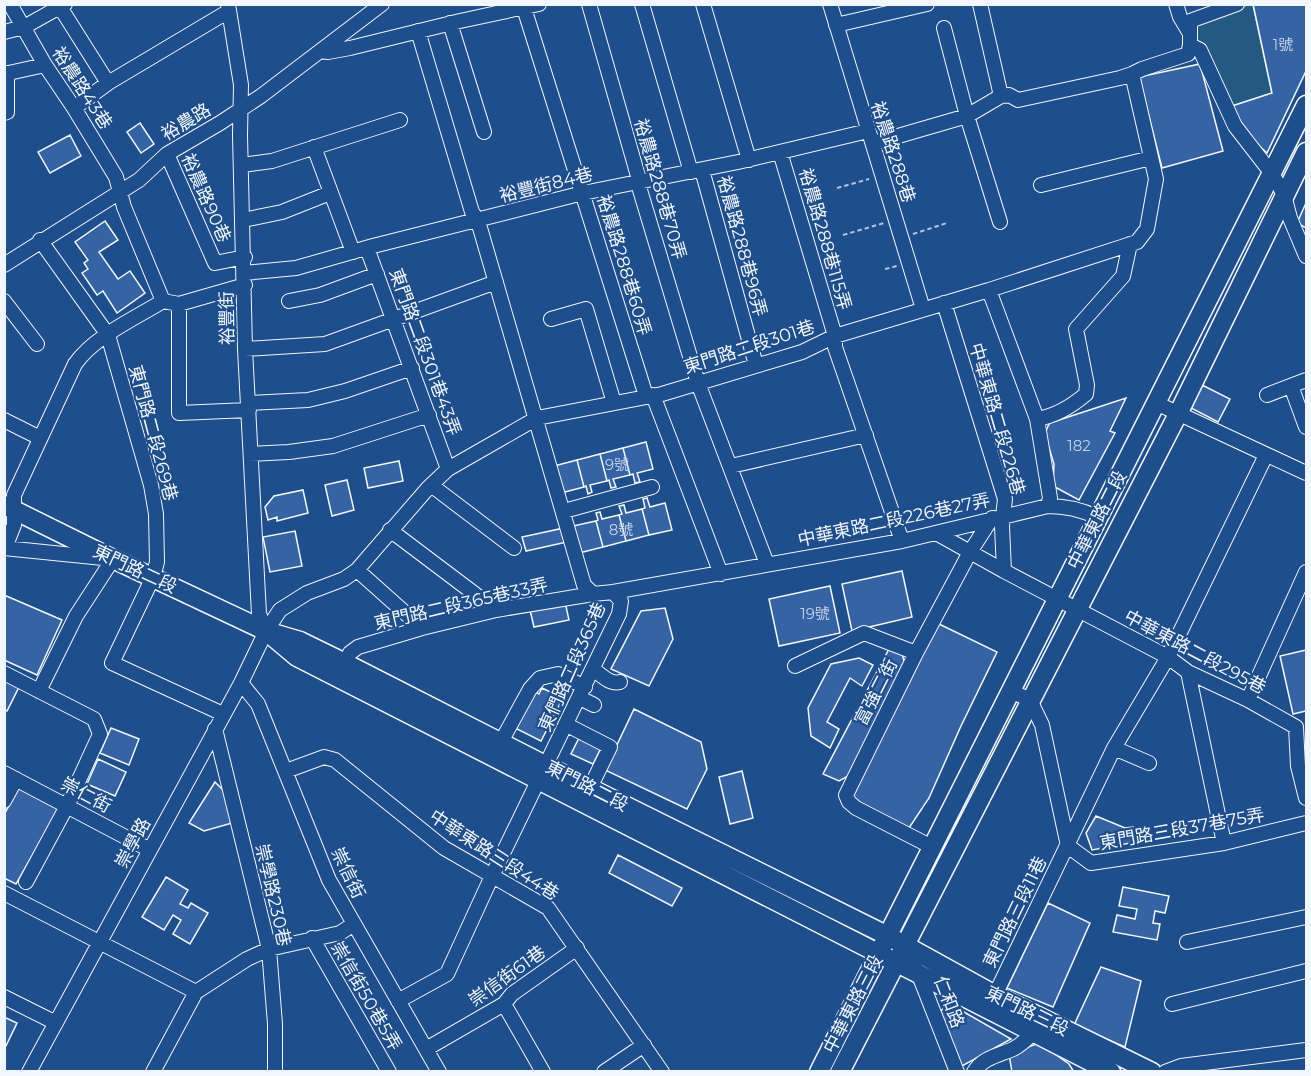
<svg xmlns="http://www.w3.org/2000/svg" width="1311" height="1076" viewBox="0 0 1311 1076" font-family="Montserrat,'Noto Sans TC',sans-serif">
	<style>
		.grass { fill: #245a82; stroke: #a8bbd7; stroke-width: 1.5 }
		.building { fill: #3563a3; stroke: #f2f6ff; stroke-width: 1.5 }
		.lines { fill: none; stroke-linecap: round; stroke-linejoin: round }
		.minor-casing { stroke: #f2f6ff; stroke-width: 16 }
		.major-casing { stroke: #f2f6ff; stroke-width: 21 }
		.path { stroke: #b3c4dc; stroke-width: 2; stroke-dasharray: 4.5 3; stroke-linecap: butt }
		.minor { stroke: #1f4e8c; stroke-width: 14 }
		.major { stroke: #1f4e8c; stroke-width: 18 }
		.labels { text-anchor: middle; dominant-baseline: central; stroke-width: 4.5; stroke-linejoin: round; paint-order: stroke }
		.number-label { font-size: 15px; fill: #c3d1e8 }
		.street-label { font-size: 18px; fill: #f2f6ff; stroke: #1f4e8c }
	</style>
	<rect width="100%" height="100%" fill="#1f4e8c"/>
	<path class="grass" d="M1247,5H1253L1272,93L1229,107L1190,32L1191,23Z"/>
	<path class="building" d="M1253,4H1306V71L1267,153L1236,125L1229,107L1272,93Z
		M1200,64L1223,151L1162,168L1139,77Z
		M140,123L154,144L141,153L127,132Z
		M70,135L81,156L50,173L38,152Z
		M1306,203V228L1297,223Z
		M105,221L118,240L99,252L118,279L130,271L145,293L117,313L103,291L97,295L82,273L88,269L84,263L88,260L75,242Z
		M1202,385L1230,399L1218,422L1191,408Z
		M1126,398L1110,431L1115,433L1079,500L1053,486L1054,464L1045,434L1048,426L1050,423Z
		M646,442L653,469L637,473L640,482L635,483L633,474L630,475L623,448Z
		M623,448L630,475L613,479L616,487L611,488L609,480L607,481L600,454Z
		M600,454L607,481L590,485L592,492L588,494L586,486L584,487L577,460Z
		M577,460L584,487L561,493L554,466Z
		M399,461L403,481L368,488L364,468Z
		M347,480L354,510L332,516L325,485Z
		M303,490L308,513L277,521V517L268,520L265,507L274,496Z
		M647,498L650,507L665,503L672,530L649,535L642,509L645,508L643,499Z
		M624,505L626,513L642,509L649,535L626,541L619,515L622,514L619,506Z
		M600,512L602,519L619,515L626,541L603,547L596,521L598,520L596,513Z
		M596,521L603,547L579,553L573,526Z
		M564,528L567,542L526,551L522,537Z
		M295,531L302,566L270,572L263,537Z
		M902,571L912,617L852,631L842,584Z
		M830,586L840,633L779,646L769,599Z
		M4,595L62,620L37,675L4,660Z
		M565,602L569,620L534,627L530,610Z
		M665,608L673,639L649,686L611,669L641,611Z
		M937,623L997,652L961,726L929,798L909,828L850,798Z
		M890,647L902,654L905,664L850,775L839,781L823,774Z
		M1306,650V711L1293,714L1280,656Z
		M859,658L873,665L862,686L850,678L827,722L839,729L830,748L811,736L808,708L831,664Z
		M4,678L20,685L7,711L4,710Z
		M542,688L563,698L541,741L515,728L534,691L539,694Z
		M634,709L701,742L707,769L687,809L605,770Z
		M111,728L139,739L129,765L100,753Z
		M580,736L602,746L593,764L571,754Z
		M98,759L126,772L115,796L87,784Z
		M742,771L753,818L730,824L719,777Z
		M215,782L224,791L232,823L204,831L189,823Z
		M19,787L59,808L16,884L4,878V815Z
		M1096,816L1125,828L1133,827L1136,842L1092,850L1086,833Z
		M618,855L682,888L672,906L609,873Z
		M166,877L188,890L180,904L188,908L191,903L208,913L190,944L173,934L181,920L173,915L164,930L142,917Z
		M1123,887L1169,896L1165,913L1155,911L1153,923L1160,924L1157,940L1113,932L1117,915L1135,919L1137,909L1119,906Z
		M1048,903L1090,923L1053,1007L1007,988Z
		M1101,967L1141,981L1125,1047L1074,1025Z
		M950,1004L1011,1039L962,1066L939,1012Z
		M4,1017L17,1023L4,1050Z
		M1039,1043L1069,1064L1074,1072H1012L1009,1054Z"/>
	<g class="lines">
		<defs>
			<path id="minor" d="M10,4L45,65L74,108L116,177L124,207L163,301
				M228,4L241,85L240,135L245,349L259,614L266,631
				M589,4L640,183V190L698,383L767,564
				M642,4L691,172
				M703,4L749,160
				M830,4L923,309
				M980,4L1001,96
				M1176,4L1180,17L1189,32
				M60,7L108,83L229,11
				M524,8L646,396
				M450,23L484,132
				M836,25L927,4
				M944,28L967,116L1000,222
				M4,32L24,27L65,4
				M1190,45L1200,50L1235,126L1273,175L1284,195L1290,218L1306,256
				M320,51L328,52L350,48L460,21L539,4
				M4,74L45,65
				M74,108L108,83
				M4,113L7,112V73
				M874,143L967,116L1001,96L1009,95L1018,100L1120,78L1132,74L1142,69L1188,54L1190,45V21L1237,4
				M314,147L353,252
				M780,152L835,336V347L902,541
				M167,154L215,263L245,257
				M242,165L272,161L400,120
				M702,170L756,365
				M1041,185L1151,158
				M243,220L282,212L330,193
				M40,240L108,335L151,485L156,514L157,562L153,577L112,663L223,714
				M367,248L448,469
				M4,265L139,180L167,154L220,123L261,96L382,4
				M244,273L296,268L373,246L583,193L738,162L868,131
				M989,290L1037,419L1050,498L1048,506
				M4,301L37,344
				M289,301L320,295L377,274
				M944,303L1005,499L1002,526L1004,571L1168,657L1188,672L1248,700L1296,727L1298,766L1306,798
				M179,304V413L249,410
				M551,319L586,309L614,403
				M245,349L325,344L496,282
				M1291,386L1306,427
				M653,395L721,574
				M1267,395L1306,380
				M248,403L308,400L345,391L412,368
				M1156,403L1306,473
				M1037,419C1055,416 1072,406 1086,394L1087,385L1076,329L1123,276L1130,244
				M4,420L40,438
				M251,454L289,452L333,446L429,415
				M731,466L866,435
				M431,485L514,548
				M564,511L652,487
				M390,530L496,610
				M936,533L1004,571
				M4,542L8,540L14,525V495L75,364C95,336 134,319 163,301L179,304L245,285
				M4,548L113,559L76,616L39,691
				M357,570L422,628
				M613,592L902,541L1048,506C1065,506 1082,510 1097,517
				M345,663L350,653L358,647L422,628L496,610L593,594
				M795,666L864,633L916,653
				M593,670C602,674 609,685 620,682
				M1188,672L1224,843
				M4,673L94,719L100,734L67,806L26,882
				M241,683L258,704L329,880L439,1072
				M1011,691L1030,700L1042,725L1068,846
				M580,698L594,705
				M1248,700L1306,572
				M567,725L610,747L590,788
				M215,729L269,949L275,1024V1072
				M501,742L530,689L540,678L558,674L585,687
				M1114,748L1149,763
				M286,771L324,757L335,760L444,848L548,908L662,1072
				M4,773L150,850
				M4,801L16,779
				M1068,846L1091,863L1224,843L1306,823
				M932,847L856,808L849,802L846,795L916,653L970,552L992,518
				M4,893L196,992
				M312,938L389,1072
				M1187,942L1306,917
				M905,947L919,975L957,1072
				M995,995L1114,748L1168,657L1266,455
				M4,997L56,1023
				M398,1001L447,974L492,876L619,614L621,601L613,592L593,594L584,585L478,221L472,212L418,31
				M504,1004L543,1072
				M1172,1004L1306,971
				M426,1049L504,1004L512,994L577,948
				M29,1072L241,683L266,631L280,610L307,593L344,579L357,570L428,488L448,469L537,418L662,394L802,352L835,336L989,290L1137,242L1147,229L1156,179L1132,74
				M153,1072L196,992L247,959L269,949L340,933L354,924
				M604,1072L644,1045
				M974,1072C982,1058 999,1055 1013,1049C1021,1045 1027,1039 1033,1033
				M1165,1072L1181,1066L1306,1050"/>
			<path id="major" d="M4,505L113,559L266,631L300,641L345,663L590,788L888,936L995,995L1152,1072
				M272,636L297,657L1111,1072
				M819,1072L1306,105
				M840,1072L1178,414L1306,152"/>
		</defs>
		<use href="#minor" class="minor-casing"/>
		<use href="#major" class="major-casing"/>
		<path class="path" d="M837,188L869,179
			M913,234L947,223
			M843,235L884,223
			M885,269L897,266"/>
		<use href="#minor" class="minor"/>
		<use href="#major" class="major"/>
	</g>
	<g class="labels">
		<g class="number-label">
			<text x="1283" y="44">1號</text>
			<text x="1079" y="445">182</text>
			<text x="617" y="464">9號</text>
			<text x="621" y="529">8號</text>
			<text x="815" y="613">19號</text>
		</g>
		<g class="street-label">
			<text transform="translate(82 88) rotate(57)">裕農路43巷</text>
			<text transform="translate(186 122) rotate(-31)">裕農路</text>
			<text transform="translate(893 152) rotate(72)">裕農路288巷</text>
			<text transform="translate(546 185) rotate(-14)">裕豐街84巷</text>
			<text transform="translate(660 189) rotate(74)">裕農路288巷70弄</text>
			<text transform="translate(206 198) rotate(66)">裕農路90巷</text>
			<text transform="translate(825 239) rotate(74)">裕農路288巷115弄</text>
			<text transform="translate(742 246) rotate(75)">裕農路288巷96弄</text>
			<text transform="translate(624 265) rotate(73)">裕農路288巷60弄</text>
			<text transform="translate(227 318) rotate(-91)">裕豐街</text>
			<text transform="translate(749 347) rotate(-18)">東門路二段301巷</text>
			<text transform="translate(425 352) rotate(70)">東門路二段301巷43弄</text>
			<text transform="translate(997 419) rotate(74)">中華東路二段226巷</text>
			<text transform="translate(153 433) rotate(75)">東門路二段269巷</text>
			<text transform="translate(894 520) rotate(-12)">中華東路二段226巷27弄</text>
			<text transform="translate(1097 520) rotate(-63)">中華東路二段</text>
			<text transform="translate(135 569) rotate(25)">東門路二段</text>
			<text transform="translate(461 604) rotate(-13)">東門路二段365巷33弄</text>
			<text transform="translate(1195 652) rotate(28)">中華東路二段295巷</text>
			<text transform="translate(572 667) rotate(-66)">東們路二段365巷</text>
			<text transform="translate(876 692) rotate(-63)">富強二街</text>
			<text transform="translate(587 786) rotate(27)">東門路二段</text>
			<text transform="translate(86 795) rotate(28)">崇仁街</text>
			<text transform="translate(1182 829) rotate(-10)">東門路三段37巷75弄</text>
			<text transform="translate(133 843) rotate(-62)">崇學路</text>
			<text transform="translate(494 855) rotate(33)">中華東路三段44巷</text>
			<text transform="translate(348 873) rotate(64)">崇信街</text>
			<text transform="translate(273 895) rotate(77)">崇學路230巷</text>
			<text transform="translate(1015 912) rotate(-64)">東門路三段11巷</text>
			<text transform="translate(507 976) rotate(-36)">崇信街61巷</text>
			<text transform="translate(366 996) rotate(60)">崇信街50巷5弄</text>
			<text transform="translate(949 1002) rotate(69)">仁和路</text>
			<text transform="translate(853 1004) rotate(-63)">中華東路三段</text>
			<text transform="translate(1027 1011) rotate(26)">東門路三段</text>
		</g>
	</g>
	<rect width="1311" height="1076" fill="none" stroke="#f2f6ff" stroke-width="12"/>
</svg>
